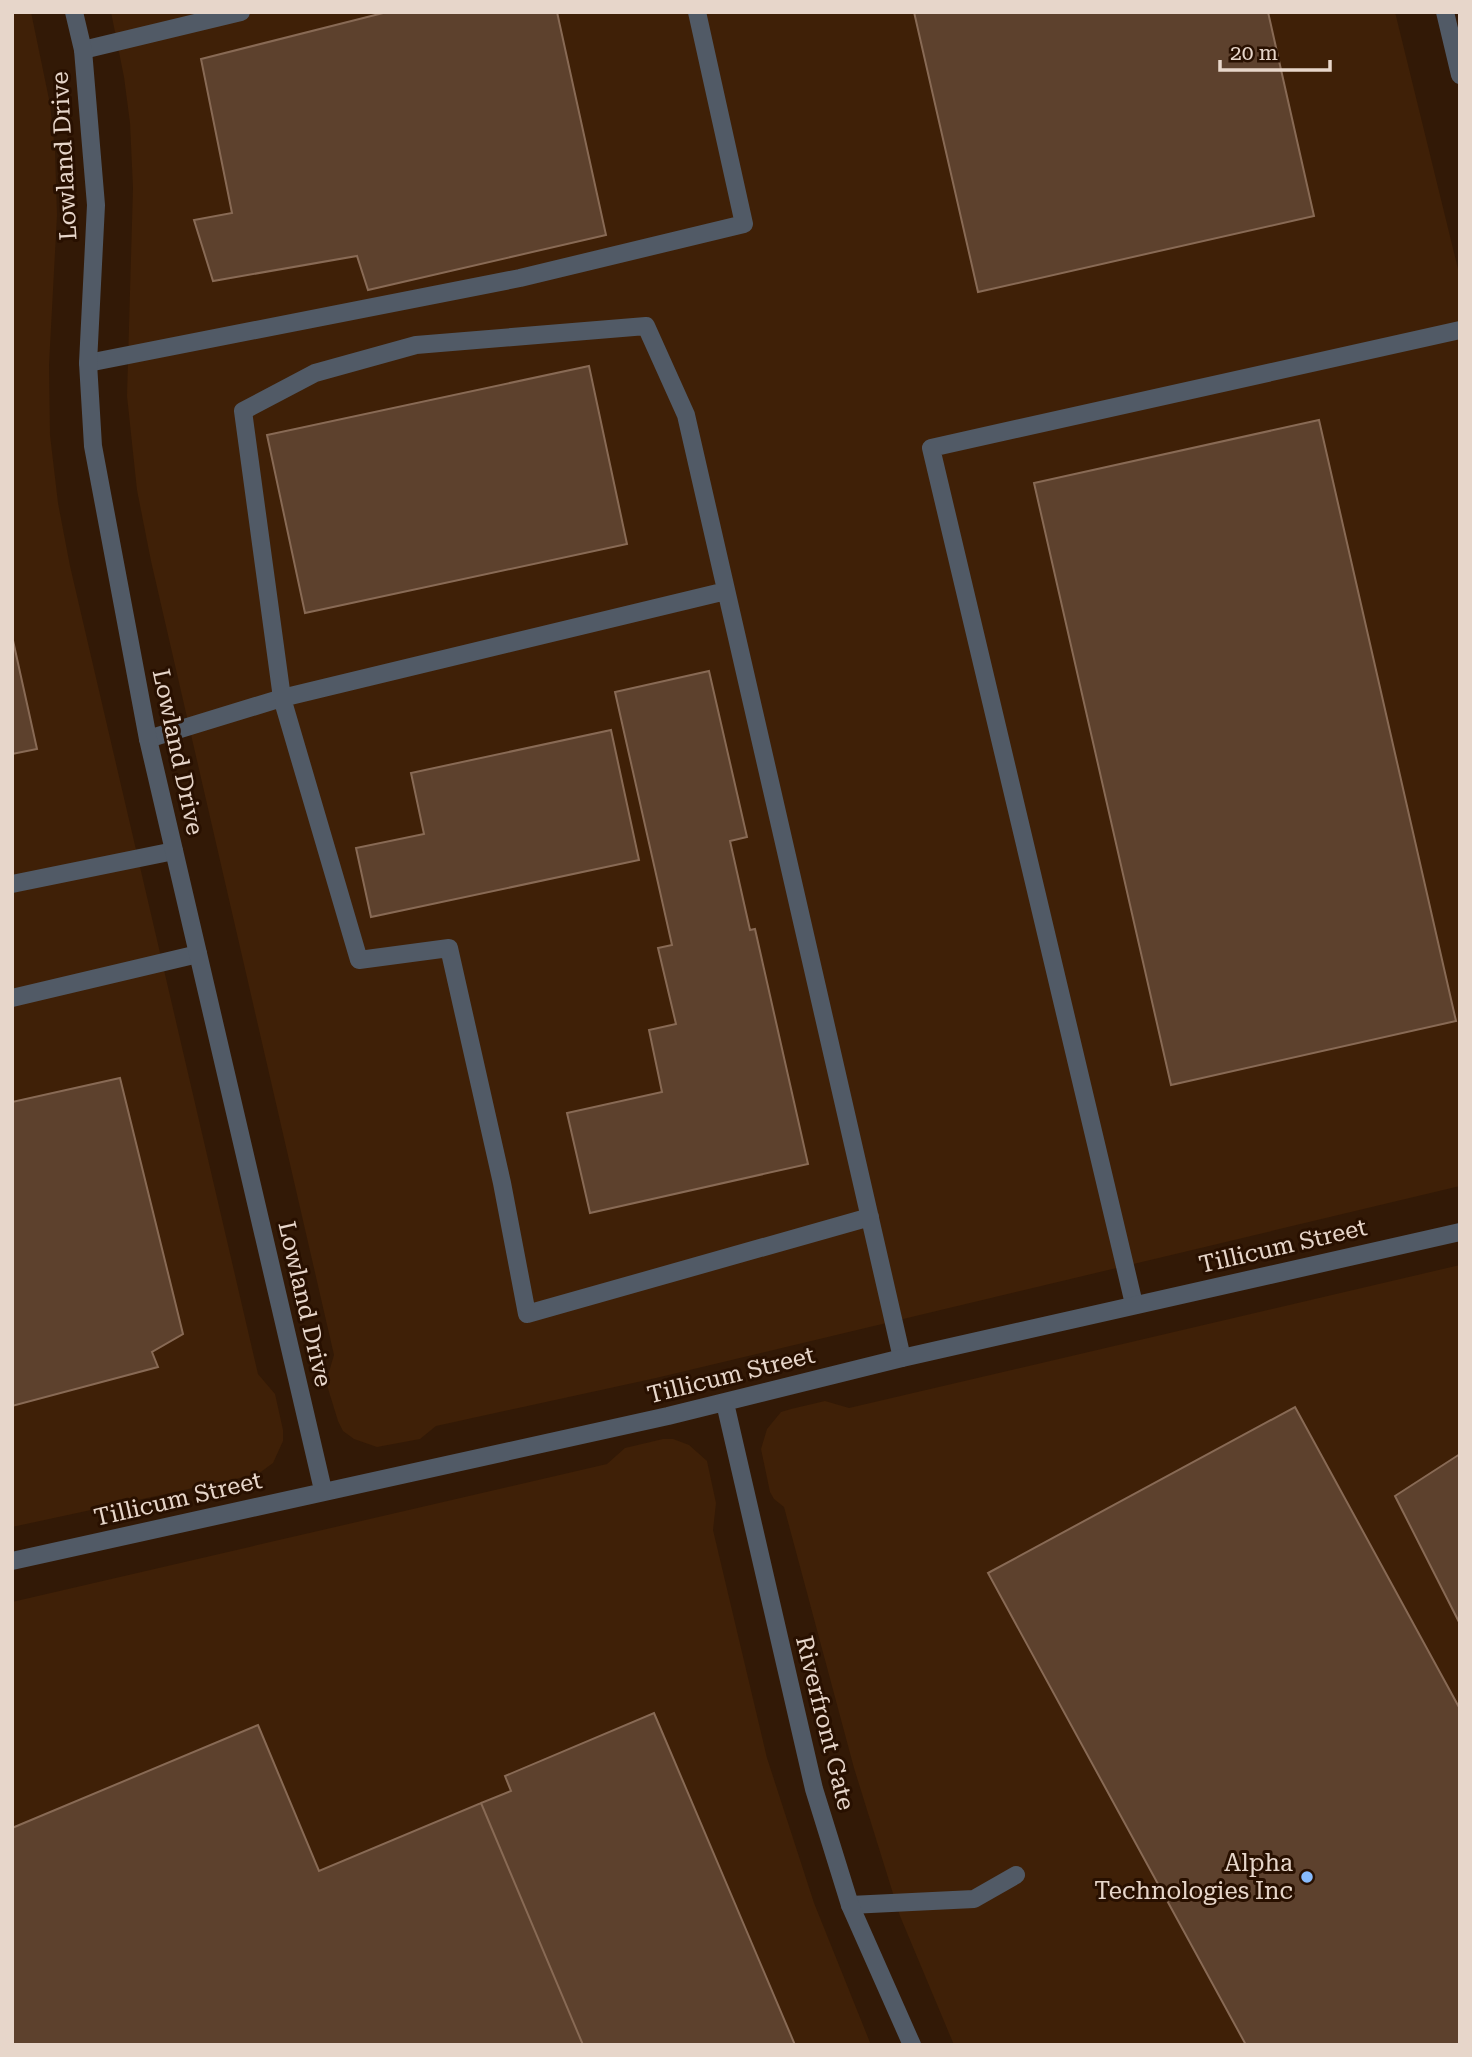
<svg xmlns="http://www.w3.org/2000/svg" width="1472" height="2057" viewBox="0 0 1472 2057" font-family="'Roboto Serif',serif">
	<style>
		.built { fill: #3f2007 }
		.building { fill: #5d412d; stroke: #886a55; stroke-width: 2 }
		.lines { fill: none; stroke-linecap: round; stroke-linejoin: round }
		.service { stroke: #515a66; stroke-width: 18 }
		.minor { stroke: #515a66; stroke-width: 18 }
		.tertiary { stroke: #515a66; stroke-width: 18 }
		.poi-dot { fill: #88bbfc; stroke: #281000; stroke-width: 2.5 }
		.labels { text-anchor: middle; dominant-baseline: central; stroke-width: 6; stroke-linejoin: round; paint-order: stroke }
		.street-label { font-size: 24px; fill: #e7d6ca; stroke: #281000 }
		.poi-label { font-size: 24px; fill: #e7d6ca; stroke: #281000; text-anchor: end }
	</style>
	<rect width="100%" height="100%" fill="#321906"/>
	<path class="built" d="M12,12H31L50,104L55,151L57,215L49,365L50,435L58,503L70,566L258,1374L275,1394L283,1430V1441L273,1463L258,1474L12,1527Z
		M111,12H1395L1460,277V1186L656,1378L436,1426L420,1439L377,1447L354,1439L343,1431L338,1421L326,1382L334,1355L151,561L137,490L127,396L133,188L130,123L124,77Z
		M1460,1265V2045H954L900,1916L854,1768L784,1507L774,1499L770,1492L761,1449L767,1429L781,1412L791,1409L825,1401L849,1408Z
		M663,1439H673L689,1445L707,1461L716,1503L713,1530L767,1758L814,1903L871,2045H12V1602L607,1464L625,1448Z"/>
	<path class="building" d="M387,12H557L606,235L368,290L357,256L213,281L194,220L232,213L201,59Z
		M914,12H1268L1314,216L978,292Z
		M589,366L627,544L305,613L267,435Z
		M1319,420L1456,1021L1171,1085L1034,483Z
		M12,636L37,749L12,754Z
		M709,671L747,837L730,841L750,930L755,929L808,1164L590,1213L567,1113L662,1092L649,1030L676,1024L658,948L672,945L615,692Z
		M611,730L639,860L371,917L356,848L424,834L411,773Z
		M120,1078L183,1334L152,1352L158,1367L12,1406V1102Z
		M1295,1407L1460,1709V2045H1246L988,1573Z
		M1460,1454V1624L1395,1496Z
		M654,1713L795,2045H583L481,1803L511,1791L505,1776Z
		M258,1725L319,1871L481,1803L583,2045H12V1828Z"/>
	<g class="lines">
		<path class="service" d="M83,50L241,12
			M88,363L520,278L744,224L697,12
			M726,591L282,698L359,960L449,948L502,1183L527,1314L870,1217
			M148,739L282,698L243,411L315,373L416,345L646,326L686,415L902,1358
			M12,884L174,851
			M12,998L198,954
			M1134,1304L931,448L1460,330
			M850,1905L974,1899L1016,1875"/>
		<path class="minor" d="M74,12L83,50L96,205L88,363L93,446L148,739L323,1490
			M725,1403L814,1789L850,1905L912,2045
			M12,1561L668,1416L902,1358L1460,1232"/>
		<path class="tertiary" d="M1445,12L1460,75"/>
	</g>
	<circle class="poi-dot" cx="1307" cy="1877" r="7"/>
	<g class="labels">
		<g class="street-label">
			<text transform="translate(64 156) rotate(-93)">Lowland Drive</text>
			<text transform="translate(178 752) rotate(78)">Lowland Drive</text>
			<text transform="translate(1283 1246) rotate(-13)">Tillicum Street</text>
			<text transform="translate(305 1304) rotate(77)">Lowland Drive</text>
			<text transform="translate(731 1375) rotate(-14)">Tillicum Street</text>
			<text transform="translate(178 1499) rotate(-13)">Tillicum Street</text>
			<text transform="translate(825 1723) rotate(76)">Riverfront Gate</text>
		</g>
		<g class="poi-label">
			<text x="1293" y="1863">Alpha<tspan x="1293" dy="28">Technologies Inc</tspan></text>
		</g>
	</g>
	<rect width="1472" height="2057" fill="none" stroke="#e7d6ca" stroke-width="28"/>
	<path d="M1220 60v10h110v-10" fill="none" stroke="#e7d6ca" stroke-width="3.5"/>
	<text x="1230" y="60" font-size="21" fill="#e7d6ca" stroke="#281000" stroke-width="5" paint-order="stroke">20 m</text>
</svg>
